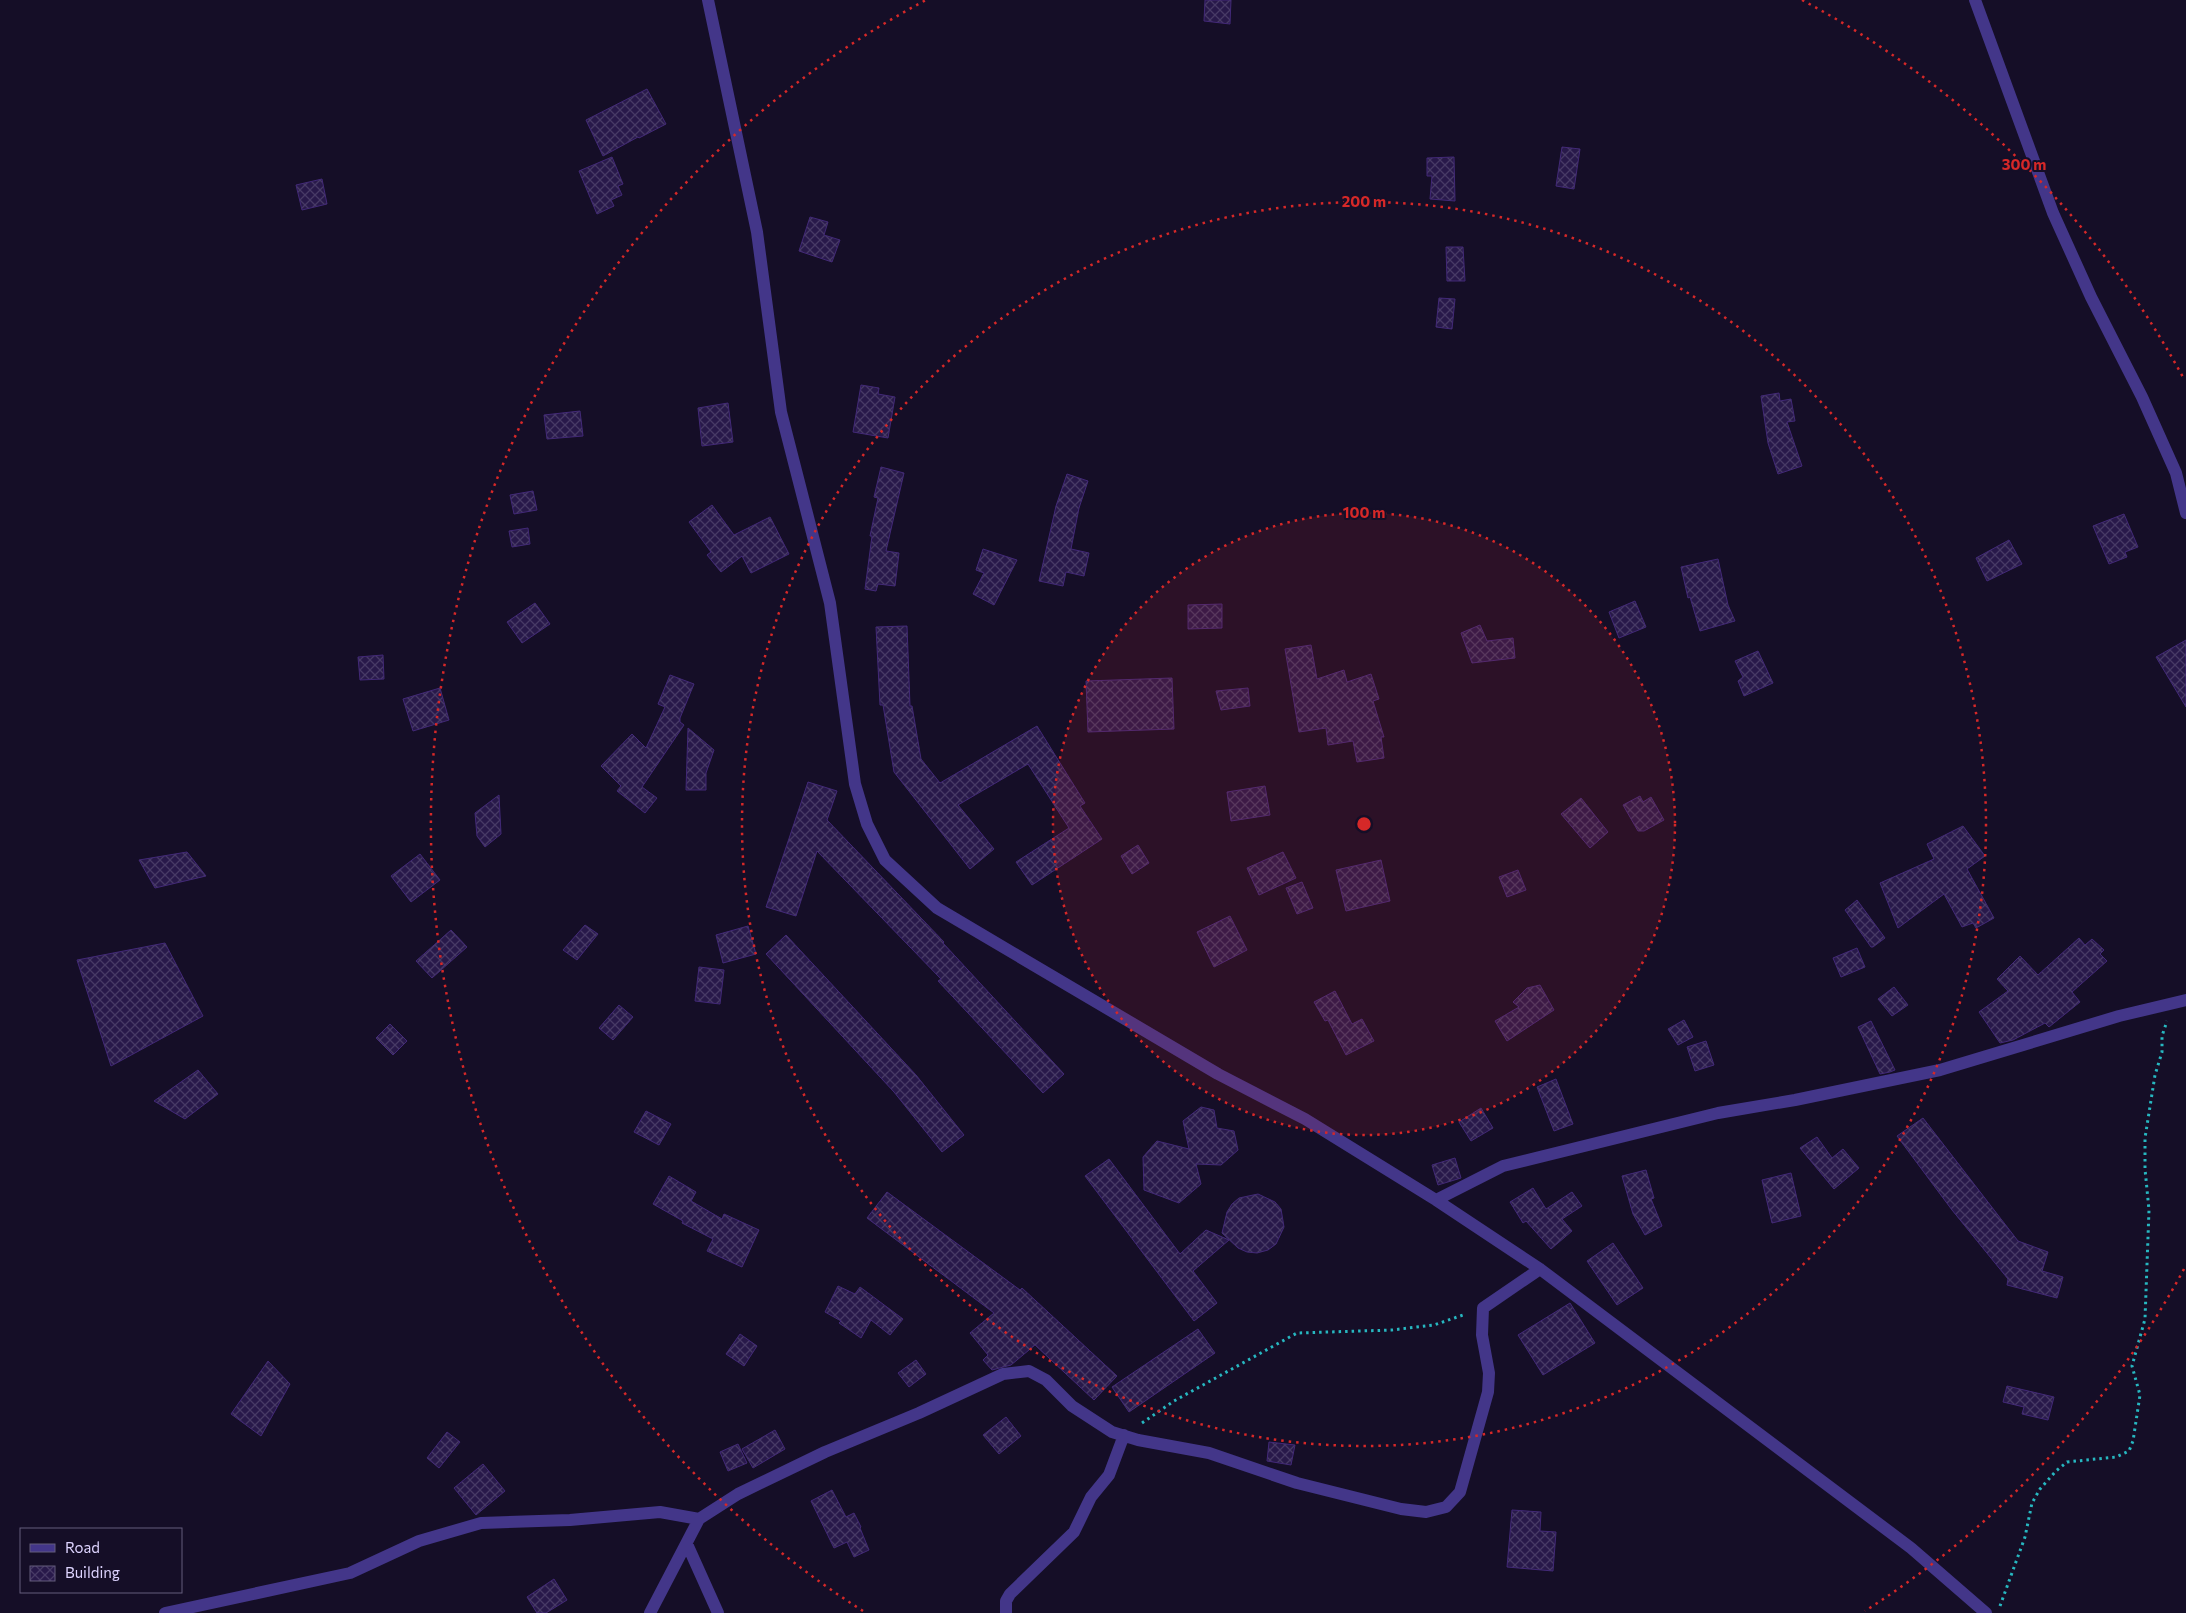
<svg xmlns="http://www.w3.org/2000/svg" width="2186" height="1613" viewBox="0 0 2186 1613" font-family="Commissioner,sans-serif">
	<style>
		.building { fill: url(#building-cross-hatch); stroke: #422977 }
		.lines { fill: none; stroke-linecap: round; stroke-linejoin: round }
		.path { stroke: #27b7c0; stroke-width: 3; stroke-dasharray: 2.5 4; stroke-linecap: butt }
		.minor { stroke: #433689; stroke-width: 12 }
		.ring { fill: none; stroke: #d62828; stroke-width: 2.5; stroke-dasharray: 2.5 5 }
		.centre { fill: #d62828; stroke: #150e27; stroke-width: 2.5 }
		.ring-label { font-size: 15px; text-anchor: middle; font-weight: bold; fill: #d62828; stroke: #150e27; stroke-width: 4; stroke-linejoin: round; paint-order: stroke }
	</style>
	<defs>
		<pattern id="building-cross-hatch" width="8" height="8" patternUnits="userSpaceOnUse" patternTransform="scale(1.25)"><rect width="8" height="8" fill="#28194a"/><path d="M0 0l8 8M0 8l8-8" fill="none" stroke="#473a65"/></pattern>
	</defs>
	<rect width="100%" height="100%" fill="#150e27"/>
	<path class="building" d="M1205,0H1231L1230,24L1204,21Z
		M647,89L666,124L639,138L638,137L603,156L586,120Z
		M1562,147L1580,149L1574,189L1556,186Z
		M612,157L623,184L618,186L622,195L611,200L614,206L597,214L579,171Z
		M1454,157L1455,201L1430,199L1432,176H1427V158Z
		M322,179L327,204L302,210L296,185Z
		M810,217L828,222L824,235L840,240L832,262L799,251Z
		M1446,247H1463L1465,281H1447Z
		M1439,298L1455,299L1452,329L1436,327Z
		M861,385L879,388L878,394L895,397L888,438L853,432Z
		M1779,393L1780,401L1791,399L1795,421L1787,422L1802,466L1778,474L1768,443L1761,396Z
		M728,403L733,442L702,446L698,408Z
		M580,411L583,436L547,439L544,415Z
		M881,467L904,473L886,551L899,553L895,586L878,584L876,591L865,589L872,536H870L878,498L874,497Z
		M1067,474L1088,481L1079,508L1071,549L1089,553L1084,576L1066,572L1063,586L1039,581L1056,506Z
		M533,491L537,510L514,514L510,495Z
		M712,505L734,535L770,517L789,554L751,573L742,556L721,572L707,555L711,552L689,522Z
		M2124,514L2138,547L2125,552L2127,557L2109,564L2093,526Z
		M528,528L530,544L512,547L509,531Z
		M2009,540L2022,564L1987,581L1976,558Z
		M983,549L1017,560L994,605L973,594L984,573L976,570Z
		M1718,559L1728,605L1735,621L1700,631L1690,597L1688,598L1681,567Z
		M1635,601L1646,627L1619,638L1609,612Z
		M535,603L550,624L522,643L507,622Z
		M1222,604V628L1188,629V605Z
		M1480,625L1487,641L1513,638L1515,658L1472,663L1461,633Z
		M907,626L910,706H912L921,759L940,783L1037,726L1085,803L1080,806L1102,839L1032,885L1016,862L1069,828L1028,764L958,805L994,849L970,869L894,772L883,705H880L876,627Z
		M2186,640V707L2156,657Z
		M1311,645L1317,679L1344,670L1347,682L1371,674L1379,699L1373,701L1384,737H1381L1384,758L1357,762L1353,741L1328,745L1326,728L1299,732L1285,649Z
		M1758,651L1773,683L1744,696L1738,681L1743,677L1735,661Z
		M383,655L384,679L360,680L358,657Z
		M670,675L694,684L680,718V722L684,725L642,787L657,798L645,813L617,791L621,786L601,766L632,734L646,748L665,707L658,704Z
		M1172,678L1174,729L1088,732L1086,681Z
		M440,688L449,720L413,731L403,699Z
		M1248,688L1250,706L1221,710L1216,691Z
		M688,728L714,750L706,773V790H686Z
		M808,782L837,791L827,820L944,942L943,943L1064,1074L1043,1093L938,981L941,979L817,851L796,916L766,907Z
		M1265,786L1270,815L1231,821L1227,792Z
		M499,795L501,834L485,847L477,836L475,813Z
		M1640,796L1643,802L1651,797L1664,820L1644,831H1638L1623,805Z
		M1581,798L1608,832L1590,848L1561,814Z
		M1963,826L1985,856L1967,869L1994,918L1976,928L1973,923L1962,927L1944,894L1898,928L1880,883L1934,859L1927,844Z
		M1138,845L1149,863L1132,874L1121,856Z
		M187,852L206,876L155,888L139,860Z
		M1283,852L1296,878L1259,895L1247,868Z
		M420,854L440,880L411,902L391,876Z
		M1381,860L1390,901L1346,911L1336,870Z
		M1518,870L1526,890L1507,897L1499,877Z
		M1302,882L1313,908L1297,914L1286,888Z
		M1857,900L1885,938L1873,947H1871L1845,910Z
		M1230,916L1247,950L1214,967L1197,932Z
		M585,925L598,934L577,960L563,950Z
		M748,926L756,954L723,963L716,935Z
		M451,930L467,947L432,978L416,961Z
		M786,935L916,1075L964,1135L942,1152L894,1092L766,954Z
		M2079,938L2085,945L2092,939L2104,950L2100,954L2107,961L2072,992L2080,1002L2049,1027L2045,1023L2013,1040L2000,1043L1979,1012L2008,991L1997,979L2020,956L2038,975Z
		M165,943L203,1016L111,1066L77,960Z
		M1857,948L1865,967L1841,977L1833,958Z
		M699,967L724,970L720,1004L695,1001Z
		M1540,985L1554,1010L1507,1041L1495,1021L1519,1007L1513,1002L1527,988Z
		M1894,987L1908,1005L1892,1016L1878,999Z
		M1335,991L1352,1024L1362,1019L1374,1041L1346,1055L1328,1020L1325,1021L1314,1002Z
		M619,1005L633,1017L613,1040L599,1028Z
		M1684,1020L1693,1037L1678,1045L1668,1029Z
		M1871,1021L1895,1070L1890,1072L1880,1074L1858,1027Z
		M390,1024L407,1041L393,1055L376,1038Z
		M1706,1041L1714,1065L1695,1071L1687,1047Z
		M198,1070L218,1094L185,1119L154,1101Z
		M1556,1079L1573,1124L1554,1131L1537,1087Z
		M1201,1107L1214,1110L1217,1128L1234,1131L1238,1150L1221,1165L1196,1164L1201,1184L1179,1203L1144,1190L1143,1157L1157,1141L1189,1149L1183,1121Z
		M1481,1108L1493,1128L1471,1141L1459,1122Z
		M646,1111L671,1124L659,1145L634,1132Z
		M1923,1118L2018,1241L2048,1252L2042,1271L2063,1277L2057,1298L2007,1285L2008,1279L1952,1210L1897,1136Z
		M1817,1137L1832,1158L1843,1149L1859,1168L1834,1189L1800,1148Z
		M1455,1158L1461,1178L1438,1185L1432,1165Z
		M1109,1159L1180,1254L1206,1230L1229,1240L1193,1271L1217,1303L1194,1321L1085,1176Z
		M1646,1170L1654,1198L1651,1199L1662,1226L1645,1235L1633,1214L1622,1176Z
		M1791,1173L1801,1216L1772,1223L1762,1180Z
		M669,1176L696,1192L691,1201L722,1219L724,1214L759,1230L742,1267L707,1251L713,1239L682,1223L683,1221L653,1204Z
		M1533,1188L1546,1209L1572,1192L1582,1206L1562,1219L1572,1231L1551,1249L1526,1221L1523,1223L1510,1202Z
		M887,1192L1020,1290L1022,1288L1117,1376L1094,1400L1035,1345L1011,1365L992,1370L983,1360L988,1355L970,1333L994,1313L867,1218Z
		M1258,1194L1275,1202L1281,1209L1284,1227L1276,1244L1268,1250L1257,1253L1247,1252L1238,1248L1222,1233L1227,1212L1232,1204L1239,1198Z
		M1613,1243L1643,1288L1617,1305L1587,1261Z
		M838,1286L855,1294L860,1287L903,1319L890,1335L871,1320L861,1338L839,1323L841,1321L825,1312Z
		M1570,1303L1595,1343L1543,1375L1518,1335Z
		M1198,1329L1215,1353L1129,1412L1112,1387Z
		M740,1334L757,1346L744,1366L726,1354Z
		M916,1360L926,1374L909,1387L898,1373Z
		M268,1361L290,1384L261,1436L231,1414Z
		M2007,1386L2054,1397L2048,1420L2022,1414L2024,1407L2003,1402Z
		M1006,1417L1021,1436L999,1454L983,1435Z
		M775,1430L785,1449L753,1468L742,1449Z
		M447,1432L460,1442L439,1468L427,1458Z
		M1269,1442L1295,1445L1291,1465L1267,1461Z
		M738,1444L747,1463L728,1471L720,1452Z
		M483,1464L505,1491L476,1515L454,1488Z
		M832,1490L846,1517L854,1513L861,1527L860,1528L869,1550L854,1557L847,1542L834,1548L811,1501Z
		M1512,1510L1541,1512L1540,1531L1556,1532L1553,1571L1507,1567Z
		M554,1579L567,1600L546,1613H537L527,1597Z"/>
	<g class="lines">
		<path class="path" d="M1142,1423L1174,1401L1297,1333L1392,1330L1434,1325L1466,1314
			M2000,1606L2025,1537L2032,1503L2040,1489L2056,1471L2067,1462L2116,1457L2129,1451L2133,1441L2140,1395L2132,1366L2145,1319L2149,1210L2145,1169V1138L2155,1075L2162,1052V1036L2167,1021"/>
		<path class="minor" d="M708,0L757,232L781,412L830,603L855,784L867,824L885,860L937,908L1218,1074L1305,1119L1436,1200L1540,1269L1911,1548L1986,1613
			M1975,0L2053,213L2091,297L2142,397L2176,473L2186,513
			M1436,1200L1503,1166L1718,1113L1795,1100L1940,1070L2119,1016L2186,1000
			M687,1544L718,1613
			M165,1613L350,1573L419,1541L481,1523L570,1520L660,1512L699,1519
			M650,1613L699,1519L738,1494L825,1452L919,1413L1003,1374L1029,1371L1046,1380L1072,1406L1112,1432L1138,1440L1209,1453L1297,1483L1401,1509L1426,1512L1446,1507L1460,1492L1488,1392L1489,1373L1482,1335L1483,1308L1540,1269
			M1006,1613V1601L1010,1594L1074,1532L1091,1497L1109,1475L1124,1435"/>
	</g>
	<circle cx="1364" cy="824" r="311" fill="#d62828" fill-opacity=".12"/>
	<g class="ring">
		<circle cx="1364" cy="824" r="311"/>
		<circle cx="1364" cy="824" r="622"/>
		<path d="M2184 1269A933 933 0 0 1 1865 1611M863 1611A933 933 0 0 1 926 0M1802 0A933 933 0 0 1 2184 379"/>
	</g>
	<circle cx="1364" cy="824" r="8" class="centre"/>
	<g class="ring-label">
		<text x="2024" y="170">300 m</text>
		<text x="1364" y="207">200 m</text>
		<text x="1364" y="518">100 m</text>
	</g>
	<rect x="20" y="1528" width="162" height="65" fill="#150e27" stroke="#655d7d"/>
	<rect x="30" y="1544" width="25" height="8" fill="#433689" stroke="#655d7d"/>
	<text x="65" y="1553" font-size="15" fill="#ded4ff">Road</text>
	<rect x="30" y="1566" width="25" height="15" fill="url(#building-cross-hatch)" stroke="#655d7d"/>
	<text x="65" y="1578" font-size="15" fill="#ded4ff">Building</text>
</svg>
